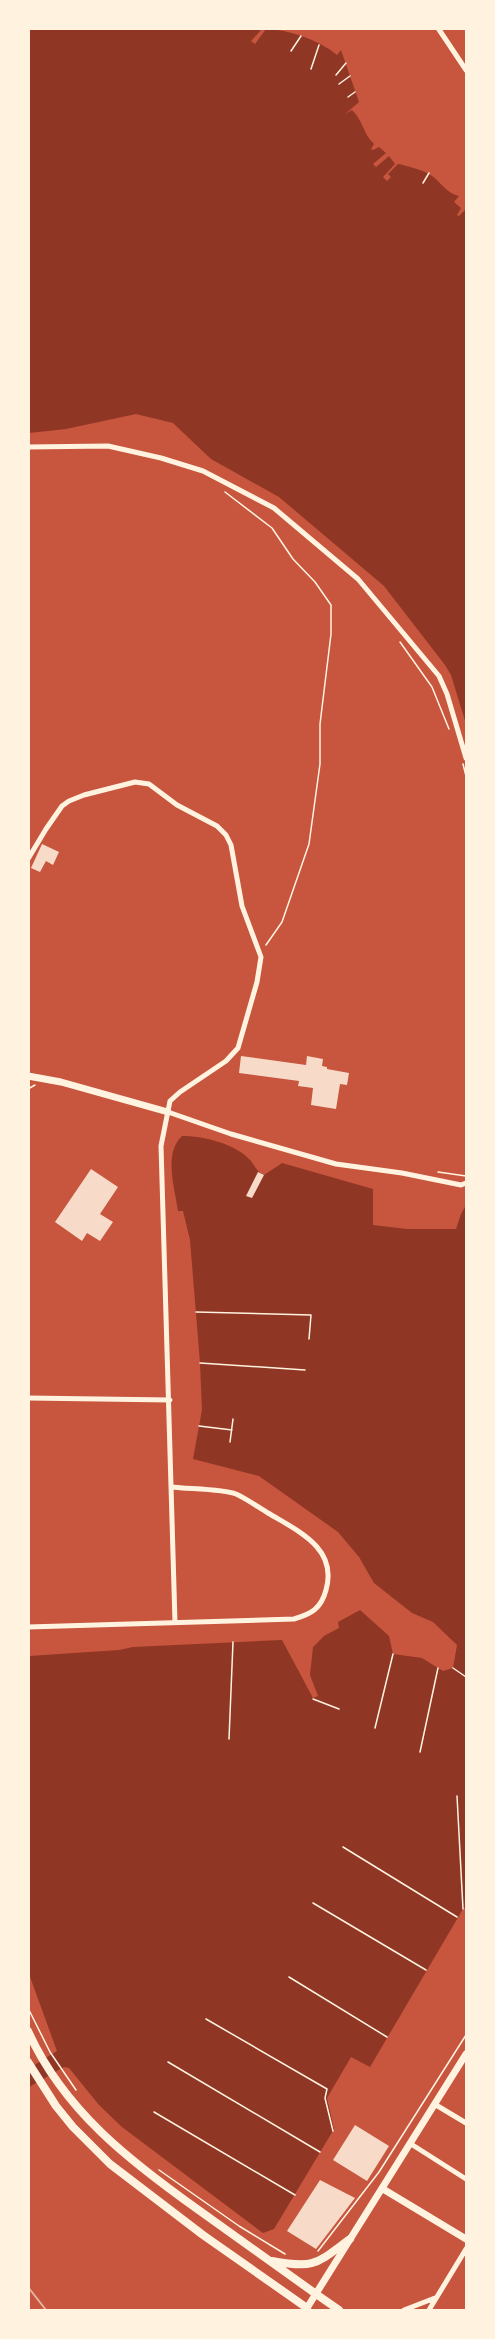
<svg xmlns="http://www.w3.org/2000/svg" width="495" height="2339" viewBox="0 0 495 2339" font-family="Poppins,sans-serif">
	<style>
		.water { fill: #8f3625 }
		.building { fill: #f7dbc8 }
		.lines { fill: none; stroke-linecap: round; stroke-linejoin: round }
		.path { stroke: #fff3e0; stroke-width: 1.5 }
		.minor { stroke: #fff3e0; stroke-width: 5 }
		.tertiary { stroke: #fff3e0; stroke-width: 7 }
		.secondary { stroke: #fff3e0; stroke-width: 8 }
		.primary { stroke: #fff3e0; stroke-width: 8 }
		.rail { stroke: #e9b49f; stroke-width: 2 }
	</style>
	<rect width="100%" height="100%" fill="#c8553d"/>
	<path class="water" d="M28,29H262L251,41L255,44L266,29C287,29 321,41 337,55L341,50L359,102L345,114L352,110C363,120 363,134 374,144L371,149L373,150L379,147L386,153L373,164L376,167L389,156L395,164L383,177L387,181L391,177L388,174L398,164C404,165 425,171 429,174C441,181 445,193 459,196L454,202L461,208L457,215L459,216L465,210L466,211V724L451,675L445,665L384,586L279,497L211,459L173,423L136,414L66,429L29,433Z
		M182,1136C202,1136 233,1143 248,1158C255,1164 255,1171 264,1175L282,1163L373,1189V1225L407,1229H456L461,1214L466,1205V1907L463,1909L370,2067L351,2057L327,2098L334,2129L274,2229L263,2233L122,2127L99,2105L69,2068L64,2067L29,2087L28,2069L57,2051L29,1974V1656L119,1650L133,1647L282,1640L313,1698L318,1696L310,1675L313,1647L324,1636L339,1628L338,1622L360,1610L389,1636L393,1654L422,1658L443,1671L453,1668L457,1645L433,1622L412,1613L374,1583L359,1557L338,1532L259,1476L193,1459L202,1410L200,1363L190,1240L183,1211H178C175,1188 163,1154 182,1136Z"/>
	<path class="building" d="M42,844L59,852L53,865L46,861L40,872L31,868Z
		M241,1056L306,1065L307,1056L323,1059L322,1066L327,1067V1069L349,1073L347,1085L340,1084L336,1109L311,1105L313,1088L298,1086L299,1081L239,1073Z
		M91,1169L118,1187L100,1214L113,1222L100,1241L87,1233L82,1241L55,1222Z
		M258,1172L264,1175L252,1198L246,1196Z
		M355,2125L389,2146L367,2181L333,2160Z
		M320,2180L355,2198L316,2249L287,2231Z"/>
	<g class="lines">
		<path class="path" d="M291,51L301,36
			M311,69L319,45
			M336,75L346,63
			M339,84L350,76
			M348,97L355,92
			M423,183L429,173
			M225,492L272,528L293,559L315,582L331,605V634L320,724V764L309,844L282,922L266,945
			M400,642L432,687L449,729
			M463,764L466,776
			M28,1089L35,1085
			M438,1172L466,1176
			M196,1312L311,1315L309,1339
			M200,1363L305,1370
			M199,1426L232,1430
			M230,1442L233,1419
			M453,1668L466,1677
			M313,1699L339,1709
			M375,1728L393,1654
			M229,1739L233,1642
			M420,1752L438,1668
			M457,1796L463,1909
			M343,1847L457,1917
			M313,1903L426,1970
			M289,1977L387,2037
			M28,2008L50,2052L76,2090
			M206,2019L327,2089L325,2098L333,2131
			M168,2062L320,2152
			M154,2112L295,2195
			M159,2170L239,2226L285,2254
			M318,2251L379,2172L466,2035"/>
		<path class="minor" d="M438,28L466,70
			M28,447L108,446L161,458L203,471L274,508L358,579L439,676L447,694L466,758
			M28,859L46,829L62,806L69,801L84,795L135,782L149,784L177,805L217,826L226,835L231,845L242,906L261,957L257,982L238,1048L226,1061L180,1092L170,1101L161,1146L175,1622
			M168,1112L231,1134L336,1164L402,1173L461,1185L466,1183
			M28,1398L170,1400
			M28,1627L294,1619C311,1614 321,1609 326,1590C338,1548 298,1531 268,1513C258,1507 247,1499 236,1494C223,1489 188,1489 172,1487
			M436,2105L466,2123
			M411,2144L466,2179
			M404,2310L435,2298
			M429,2310L466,2249"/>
		<path class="tertiary" d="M28,1076L61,1082L168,1112
			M383,2189L466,2239
			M307,2308L466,2054"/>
		<path class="secondary" d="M316,2294L339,2310"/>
		<path class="primary" d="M28,2031C64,2111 131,2162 200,2211C239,2239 277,2266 316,2294
			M28,2062L56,2106L73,2127L110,2164L203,2235L307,2308
			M272,2261C315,2269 316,2264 350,2239"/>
		<path class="rail" d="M28,2287L46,2310"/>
	</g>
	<rect width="495" height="2339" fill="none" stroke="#fff3e0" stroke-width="60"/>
</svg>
